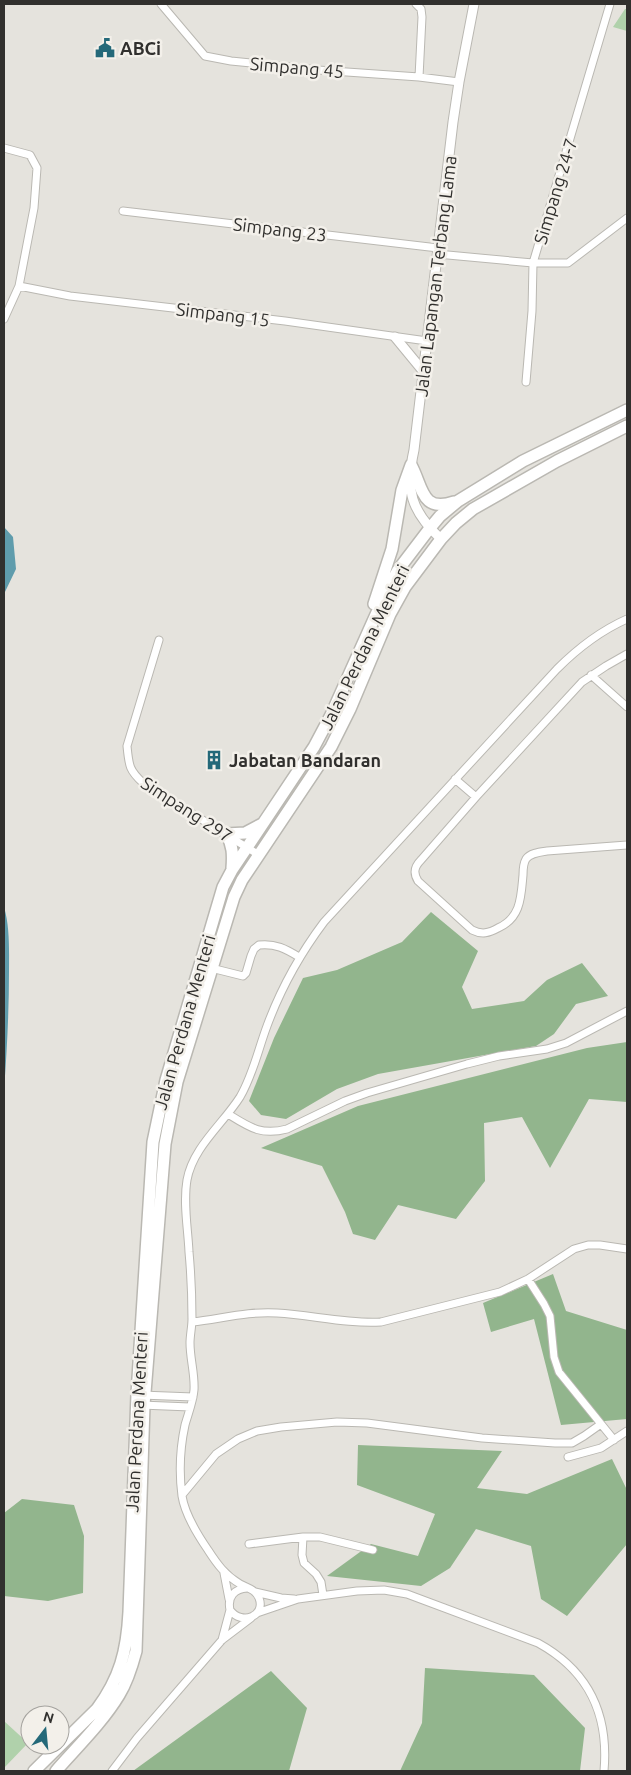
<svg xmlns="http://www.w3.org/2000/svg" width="631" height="1775" viewBox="0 0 631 1775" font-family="Ubuntu,sans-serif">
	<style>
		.green { fill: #b0d1ab }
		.forest { fill: #92b58d }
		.water { fill: #5f9cac }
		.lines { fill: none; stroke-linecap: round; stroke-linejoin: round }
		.minor-casing { stroke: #bab8b2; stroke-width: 9 }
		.tertiary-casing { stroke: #bab8b2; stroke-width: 11 }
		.primary-casing { stroke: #bab8b2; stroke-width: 14 }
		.minor { stroke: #fff; stroke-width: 7 }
		.tertiary { stroke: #fff; stroke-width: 9 }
		.primary { stroke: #fff; stroke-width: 11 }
		.labels { text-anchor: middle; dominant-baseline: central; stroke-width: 5; stroke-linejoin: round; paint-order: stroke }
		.poi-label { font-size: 18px; font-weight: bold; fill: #31302e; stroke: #f3f0ea; text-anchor: start }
		.street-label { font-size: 18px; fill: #31302e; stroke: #f3f0ea }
	</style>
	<rect width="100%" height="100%" fill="#e5e3dd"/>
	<path class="green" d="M625,9H627V31L613,27Z
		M4,1721L28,1743L4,1768Z"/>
	<path class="forest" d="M431,912L478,951L462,987L472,1009L524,1001L547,980L582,963L608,996L576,1004L554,1034L536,1046L378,1074L337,1089L286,1119L261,1115L249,1101L274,1038L303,978L337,970L402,942Z
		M627,1042V1102L589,1099L550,1168L522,1117L484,1123L485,1181L456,1219L398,1205L375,1240L353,1234L345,1212L322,1166L261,1148L358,1106L587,1048Z
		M553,1274L566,1311L627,1330V1419L561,1425L534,1319L491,1332L483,1303Z
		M358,1445L502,1451L477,1488L527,1494L612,1459L627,1490V1544L567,1616L541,1599L531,1546L476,1529L450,1568L421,1586L327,1576L371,1544L418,1556L435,1514L357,1485Z
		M22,1499L74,1505L84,1536L83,1593L48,1601L4,1596V1513Z
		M425,1668L534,1675L585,1728L580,1771H400L422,1723Z
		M271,1671L307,1708L289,1771H133Z"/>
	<path class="water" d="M4,527L13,537L16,569L4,594Z
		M4,907C10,927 9,950 9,971C9,1011 7,1050 4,1090Z"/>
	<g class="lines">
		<defs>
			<path id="minor" d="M161,4L205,56L231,61L318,70L419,77L459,82
				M416,4L421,9L422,17L419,77
				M4,148L30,155L37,168L34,208L19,286L4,319
				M123,211L438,248
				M437,254L533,263H568L627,218
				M19,286L70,296L285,321L427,341
				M526,382L532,311L533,263L610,4
				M159,640L127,746C129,766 129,770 143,783L259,855
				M627,654L606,666L582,682L476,797L421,860C414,867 413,873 418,881L472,930C482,935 489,933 498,928C521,918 521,897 523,875C523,869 523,864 526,859C530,853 540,852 547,851L627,845
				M591,675L627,707
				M455,779L476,797
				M211,968L243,976L246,973L251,956L254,949L259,945C275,943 286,949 299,957
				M228,1114C249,1127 261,1136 287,1129L345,1101L367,1093L467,1064L499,1056L547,1049L566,1043L627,1011
				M528,1279L544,1304L550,1316L554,1357L559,1372L614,1440
				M192,1322C220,1319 249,1311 277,1313C312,1315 346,1324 381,1322L500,1292L528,1279L574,1249L588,1245H600L627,1249
				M141,1395L193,1397
				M141,1405L190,1407
				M568,1457L601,1448L627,1431
				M182,1495L216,1454L238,1439L257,1431L281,1427L337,1422L367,1423L482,1438L555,1443H572L584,1436L601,1424
				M303,1537L302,1555L304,1563L316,1574L321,1582L323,1595
				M249,1544L303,1537H320L373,1550
				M224,1573L229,1599
				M247,1588C235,1589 227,1596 230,1610C242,1626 266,1616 259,1598C255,1589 247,1588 240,1584C225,1575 217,1564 208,1550C197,1534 185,1515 182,1496C179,1473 180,1448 185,1425C188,1414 193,1402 194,1390C195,1374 190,1359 190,1343C190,1335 192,1327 192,1319C192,1297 191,1274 189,1252C188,1229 183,1203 187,1180C193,1147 223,1124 240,1097C253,1075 258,1050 267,1026C281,988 300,954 324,922L557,669C578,648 600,631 627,619
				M255,1592L281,1598L294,1599
				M257,1613L298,1599L357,1591L384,1590L407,1594L538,1643C589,1671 609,1714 604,1771
				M222,1640L230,1610
				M112,1771L137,1738L222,1640L251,1618"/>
			<path id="tertiary" d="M395,337L423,371
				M441,539C411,511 405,490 414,450L453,122L459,82L474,4"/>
			<path id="primary" d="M411,465C423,487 421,513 454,502
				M374,604L392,549L402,490L411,465
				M226,834L245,833L262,824
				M226,834C233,845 233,855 232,868
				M34,1771L97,1709C120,1678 127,1651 129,1612L137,1394L153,1142L166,1080L223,887L232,870L314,747L331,715L387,590L398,570L430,528L440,516L458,501L523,461L627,410
				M56,1771C77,1747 102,1723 119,1695C127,1682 132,1666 136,1651L144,1405L165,1144L177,1082L234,897L242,880L331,747L350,709L390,614L405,587L441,539L456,523L473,509L557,461L627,426"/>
		</defs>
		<use href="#minor" class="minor-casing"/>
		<use href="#tertiary" class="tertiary-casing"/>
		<use href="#primary" class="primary-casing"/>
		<use href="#minor" class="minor"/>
		<use href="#tertiary" class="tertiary"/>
		<use href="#primary" class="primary"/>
	</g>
	<defs>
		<symbol id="civic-bare" viewBox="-9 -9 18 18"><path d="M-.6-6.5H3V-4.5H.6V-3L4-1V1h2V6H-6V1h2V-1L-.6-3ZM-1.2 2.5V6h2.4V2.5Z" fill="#246979" stroke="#f3f0ea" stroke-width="2.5" paint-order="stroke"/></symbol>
		<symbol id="building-bare" viewBox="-9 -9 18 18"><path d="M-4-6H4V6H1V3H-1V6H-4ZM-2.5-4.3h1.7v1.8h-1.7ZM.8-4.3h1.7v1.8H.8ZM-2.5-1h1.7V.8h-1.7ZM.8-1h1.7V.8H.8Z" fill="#246979" stroke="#f3f0ea" stroke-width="2.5" paint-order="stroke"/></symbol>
	</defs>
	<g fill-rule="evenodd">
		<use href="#civic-bare" x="91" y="34" width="28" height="28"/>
		<use href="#building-bare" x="200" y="746" width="28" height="28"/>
	</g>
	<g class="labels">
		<g class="poi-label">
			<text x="120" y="48">ABCi</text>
			<text x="229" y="760">Jabatan Bandaran</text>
		</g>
		<g class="street-label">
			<text transform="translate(297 67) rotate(5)">Simpang 45</text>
			<text transform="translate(555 191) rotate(-73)">Simpang 24-7</text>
			<text transform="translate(280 229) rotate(7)">Simpang 23</text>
			<text transform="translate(435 276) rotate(-83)">Jalan Lapangan Terbang Lama</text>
			<text transform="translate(223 314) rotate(7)">Simpang 15</text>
			<text transform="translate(364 647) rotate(-64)">Jalan Perdana Menteri</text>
			<text transform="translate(187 809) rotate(33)">Simpang 297</text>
			<text transform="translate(184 1022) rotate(-74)">Jalan Perdana Menteri</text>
			<text transform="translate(136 1422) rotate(-87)">Jalan Perdana Menteri</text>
		</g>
	</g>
	<rect width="631" height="1775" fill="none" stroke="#31302e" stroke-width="10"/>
	<g transform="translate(45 1730) rotate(16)"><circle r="24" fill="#f3f0ea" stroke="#a5a39f"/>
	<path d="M0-4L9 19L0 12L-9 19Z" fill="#246979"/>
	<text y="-8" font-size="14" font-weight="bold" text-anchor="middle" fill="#31302e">N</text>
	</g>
</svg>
